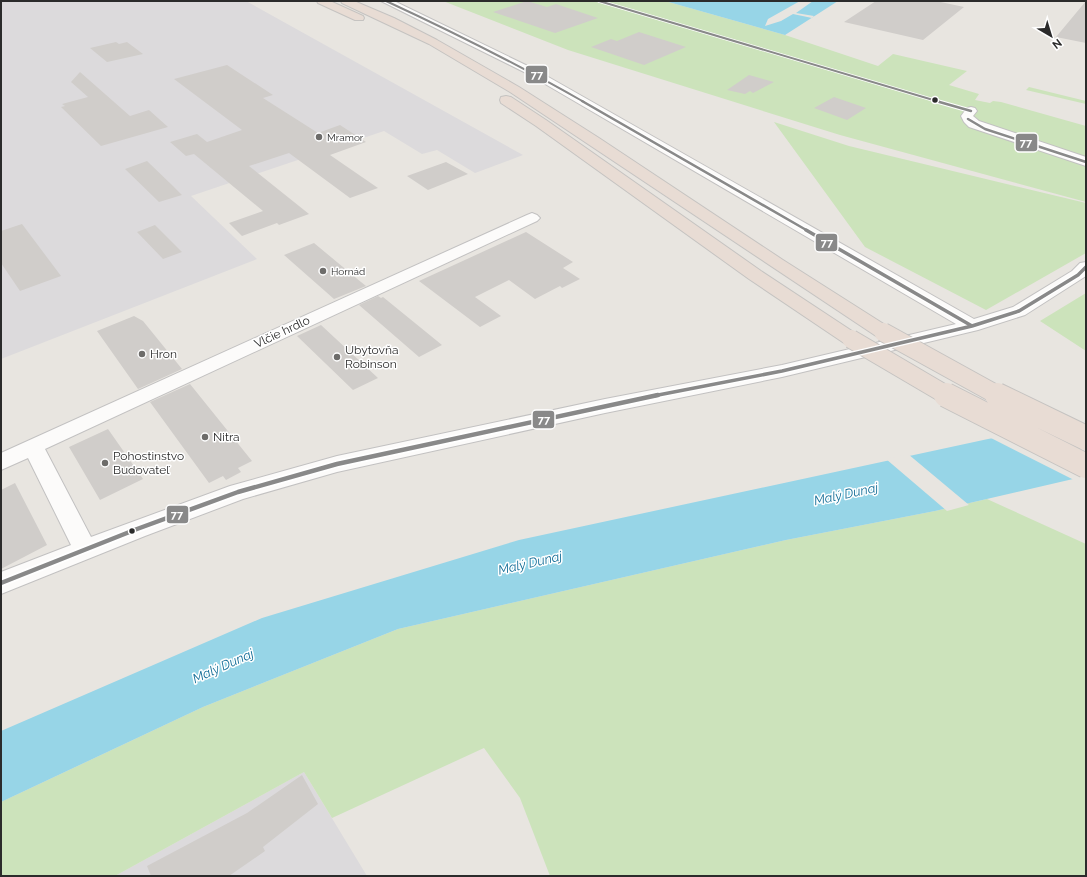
<svg xmlns="http://www.w3.org/2000/svg" width="1087" height="877" viewBox="0 0 1087 877" font-family="Raleway,sans-serif">
	<style>
		.industrial { fill: #dcdadc }
		.green { fill: #cce3bb }
		.water { fill: #97d5e7 }
		.pier { fill: #e8e5e0 }
		.building { fill: #d0cdca }
		.lines { fill: none; stroke-linecap: round; stroke-linejoin: round }
		.street-casing { stroke: #c2c1c1; stroke-width: 2 }
		.highway-casing { stroke: #c5c3c1; stroke-width: 2 }
		.street { fill: #fcfbfa; fill-rule: evenodd }
		.highway { fill: #e8dcd4; fill-rule: evenodd }
		.highway-bridge-far1-casing { stroke: #c5c3c1; stroke-width: 20; stroke-linecap: butt }
		.highway-bridge-casing { stroke: #c5c3c1; stroke-width: 26; stroke-linecap: butt }
		.highway-bridge-far1 { stroke: #e8dcd4; stroke-width: 18 }
		.highway-bridge { stroke: #e8dcd4; stroke-width: 24 }
		.bus-1-far3-casing { stroke: #fff; stroke-width: 3.5 }
		.bus-1-far2-casing { stroke: #fff; stroke-width: 4.5 }
		.bus-1-far1-casing { stroke: #fff; stroke-width: 6 }
		.bus-1-casing { stroke: #fff; stroke-width: 8 }
		.bus-1-far3 { stroke: #898989; stroke-width: 2 }
		.bus-1-far2 { stroke: #898989; stroke-width: 2.5 }
		.bus-1-far1 { stroke: #898989; stroke-width: 3.5 }
		.bus-1 { stroke: #898989; stroke-width: 4.5 }
		.bus-dot { fill: #2b2b2b; stroke: #fff; stroke-width: 1.5 }
		.poi-dot { fill: #6d6c6a; stroke: #fff; stroke-width: 1.5 }
		.labels { text-anchor: middle; dominant-baseline: central; stroke-width: 3; stroke-linejoin: round; paint-order: stroke }
		.far-poi-label { font-size: 10px; fill: #2b2b2b; stroke: #fff; text-anchor: start }
		.street-label { font-size: 12px; fill: #2b2b2b; stroke: #fff }
		.poi-label { font-size: 12px; fill: #2b2b2b; stroke: #fff; text-anchor: start }
		.water-label { font-size: 13px; font-style: italic; fill: #126d97; stroke: #fff }
		.line-badge { stroke: #fff; stroke-width: 1.5 }
		.badge-label { font-size: 11px; text-anchor: middle; font-weight: bold; fill: #fff }
	</style>
	<rect width="100%" height="100%" fill="#e8e5e0"/>
	<path class="industrial" d="M1,1H246L523,155L475,173L437,150L422,154L384,131L191,196L257,259L1,359Z
		M304,772L367,876H115Z"/>
	<path class="green" d="M443,1H665L785,35L878,66L893,54L967,71L949,85L979,94L975,100L990,103L993,101L1001,102L1086,126V202L840,135L568,50Z
		M1029,87L1086,101V104L1026,90Z
		M774,122L849,146L1086,203V253L986,310L865,247Z
		M1086,293V351L1040,321Z
		M987,499L1086,544V876H550L520,798L484,748L332,818L304,772L115,876H1V802L203,707L398,629L786,540L935,511Z"/>
	<path class="water" d="M665,1H838L785,35Z
		M1086,421V476L935,511L786,540L398,629L203,707L1,802V731L262,618L519,540L988,439Z"/>
	<path class="pier" d="M800,1H813L796,13L814,16L812,18L793,14L781,21L765,26L768,19Z
		M1082,420L1086,422V478L1076,481L989,437Z
		M908,454L969,505L947,511L886,459Z"/>
	<path class="building" d="M527,1L547,7L556,4L598,18L555,33L493,12Z
		M876,1H936L964,7L923,40L844,22Z
		M1086,1V43L1056,37Z
		M639,32L686,47L644,65L591,47L611,39L617,41Z
		M116,42L119,44L127,42L143,54L107,62L90,48Z
		M227,65L273,95L263,98L318,133L340,125L366,142L330,155L378,188L350,198L289,153L249,166L309,214L279,225L277,223L242,236L229,223L263,211L194,154L186,156L170,142L197,134L207,142L242,130L174,79Z
		M80,72L130,116L149,110L168,127L101,146L61,107L65,106L62,104L88,97L71,82Z
		M749,75L774,82L753,93L750,91L745,94L727,90Z
		M834,97L866,108L847,120L814,108Z
		M147,161L173,186L182,195L159,202L125,169Z
		M446,162L468,174L428,190L407,176Z
		M22,224L61,276L20,291L1,263V231Z
		M155,225L182,252L163,259L137,232Z
		M526,232L573,262L563,268L580,279L562,288L560,286L535,299L509,280L475,297L501,316L480,327L419,281Z
		M314,243L361,282L366,286L334,299L284,255Z
		M378,296L381,298L383,297L442,345L419,357L359,305Z
		M134,316L143,321L182,369L138,389L97,331Z
		M321,325L378,378L353,390L297,336Z
		M190,384L252,461L238,468L241,472L226,480L223,476L209,483L150,402Z
		M108,429L143,479L100,500L69,447Z
		M15,483L47,545L1,569V490Z
		M302,775L318,804L263,847L265,851L229,876H151L147,866L247,813Z"/>
	<g class="lines">
		<defs>
			<path id="street" d="M381,1H394L536,70L974,319L1013,307L1072,271L1080,263L1086,262V276L1025,315L978,330L782,377L605,413L337,472L243,499L145,536L1,594V572L71,545L28,458L1,470V453L527,215L532,213L537,215L540,218L537,221L45,449L91,537L230,486L337,456L605,399L782,365L956,324L528,74Z
				M971,107L975,108L977,111L973,116L979,121L1086,157V166L969,127L964,122L961,116L967,108Z"/>
			<path id="highway" d="M317,1H330L363,16L364,18L363,20H355L318,3Z
				M341,1H354L394,18L437,40L519,87L599,138L783,260L890,328L893,332L890,336L883,338L876,336L510,92L429,44L342,3Z
				M506,96L511,97L546,120L761,271L858,335L861,339L858,343L851,345L844,343L749,279L536,126L501,103L500,100L501,97Z"/>
		</defs>
		<use href="#street" class="street-casing"/>
		<use href="#highway" class="highway-casing"/>
		<use href="#street" class="street"/>
		<use href="#highway" class="highway"/>
		<defs>
			<path id="highway-bridge-far1" d="M883,332L999,396
				M851,339L948,396"/>
			<path id="highway-bridge" d="M946,395L1086,466
				M997,395L1086,438"/>
		</defs>
		<use href="#highway-bridge-far1" class="highway-bridge-far1-casing"/>
		<use href="#highway-bridge" class="highway-bridge-casing"/>
		<use href="#highway-bridge-far1" class="highway-bridge-far1"/>
		<use href="#highway-bridge" class="highway-bridge"/>
		<defs>
			<path id="bus-1-far3" d="M386,1C453,32 519,65 584,102
				M599,1L940,102"/>
			<path id="bus-1-far2" d="M582,101L808,231
				M936,101L971,111
				M968,119L985,129L1086,162"/>
			<path id="bus-1-far1" d="M806,230L972,326
				M653,396L782,371L972,326L1019,311L1078,275L1086,267"/>
			<path id="bus-1" d="M1,583L137,529L238,492L337,464L658,395"/>
		</defs>
		<use href="#bus-1-far3" class="bus-1-far3-casing"/>
		<use href="#bus-1-far2" class="bus-1-far2-casing"/>
		<use href="#bus-1-far1" class="bus-1-far1-casing"/>
		<use href="#bus-1" class="bus-1-casing"/>
		<use href="#bus-1-far3" class="bus-1-far3"/>
		<use href="#bus-1-far2" class="bus-1-far2"/>
		<use href="#bus-1-far1" class="bus-1-far1"/>
		<use href="#bus-1" class="bus-1"/>
	</g>
	<g class="bus-dot">
		<circle cx="935" cy="100" r="3.5"/>
		<circle cx="132" cy="531" r="3.5"/>
	</g>
	<g class="poi-dot">
		<circle cx="319" cy="137" r="4"/>
		<circle cx="323" cy="271" r="4"/>
		<circle cx="142" cy="354" r="4"/>
		<circle cx="337" cy="357" r="4"/>
		<circle cx="205" cy="437" r="4"/>
		<circle cx="105" cy="463" r="4"/>
	</g>
	<g class="labels">
		<g class="far-poi-label">
			<text x="327" y="137">Mramor</text>
			<text x="331" y="271">Hornád</text>
		</g>
		<g class="street-label">
			<text transform="translate(282 332) rotate(-25)">Vlčie hrdlo</text>
		</g>
		<g class="poi-label">
			<text x="345" y="350">Ubytovňa<tspan x="345" dy="14">Robinson</tspan></text>
			<text x="150" y="354">Hron</text>
			<text x="213" y="437">Nitra</text>
			<text x="113" y="456">Pohostinstvo<tspan x="113" dy="14">Budovateľ</tspan></text>
		</g>
		<g class="water-label">
			<text transform="translate(846 494) rotate(-12)">Malý Dunaj</text>
			<text transform="translate(530 563) rotate(-13)">Malý Dunaj</text>
			<text transform="translate(223 666) rotate(-24)">Malý Dunaj</text>
		</g>
	</g>
	<g class="line-badge">
		<rect x="525" y="65" width="23" height="19" rx="4" fill="#898989"/>
		<rect x="1015" y="133" width="23" height="19" rx="4" fill="#898989"/>
		<rect x="815" y="233" width="23" height="19" rx="4" fill="#898989"/>
		<rect x="532" y="410" width="23" height="19" rx="4" fill="#898989"/>
		<rect x="166" y="505" width="23" height="19" rx="4" fill="#898989"/>
	</g>
	<g class="badge-label">
		<text x="537" y="78">77</text>
		<text x="1026" y="146">77</text>
		<text x="827" y="246">77</text>
		<text x="544" y="423">77</text>
		<text x="177" y="518">77</text>
	</g>
	<rect width="1087" height="877" fill="none" stroke="#2b2b2b" stroke-width="4"/>
	<g transform="translate(1051 36) rotate(142)" stroke="#ffffff" stroke-width="3" paint-order="stroke">
	<path d="M0-3L7 15L0 10L-7 15Z" fill="#2b2b2b"/>
	<text y="-6" font-size="11" font-weight="bold" text-anchor="middle" fill="#2b2b2b">N</text>
	</g>
</svg>
